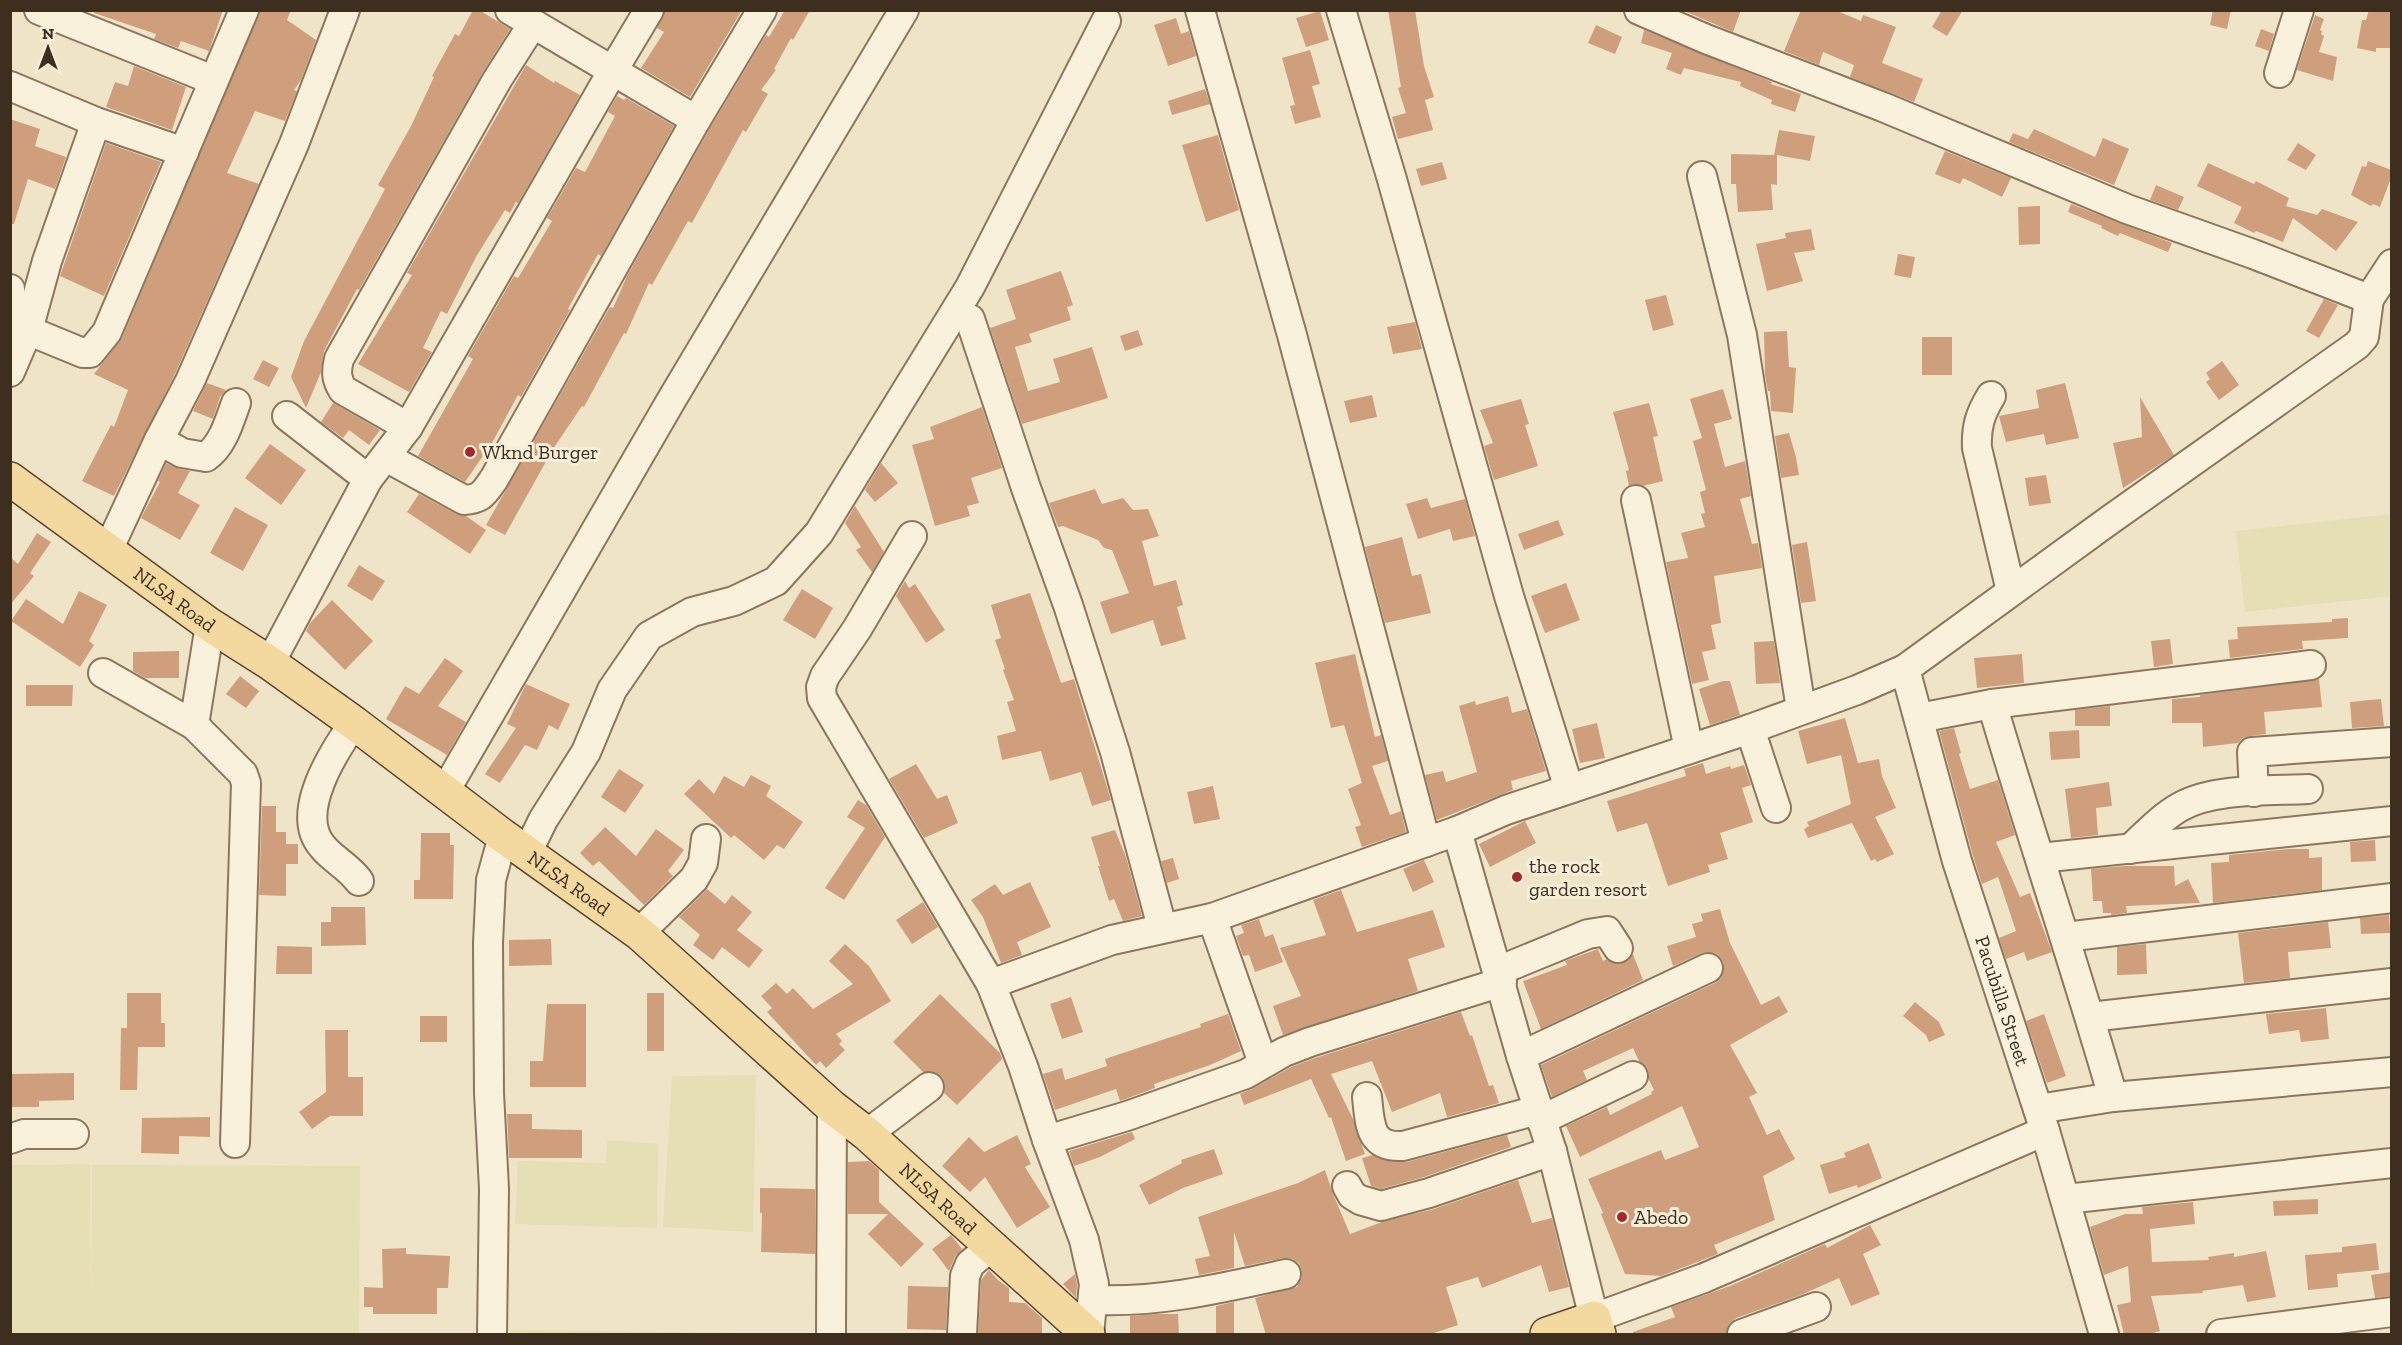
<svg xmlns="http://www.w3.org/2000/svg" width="2402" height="1345" viewBox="0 0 2402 1345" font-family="'Zilla Slab',serif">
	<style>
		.farmland { fill: #e6deb5 }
		.building { fill: #cf9f7d }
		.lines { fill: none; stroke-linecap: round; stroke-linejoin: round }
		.minor-casing { stroke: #8d765c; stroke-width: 32 }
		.major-casing { stroke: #5b4430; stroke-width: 36 }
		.minor { stroke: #faf1dc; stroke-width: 28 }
		.major { stroke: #f3d9a0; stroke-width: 33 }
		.poi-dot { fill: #9e2a2b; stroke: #f7eed8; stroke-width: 2 }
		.labels { text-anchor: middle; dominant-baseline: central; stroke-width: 6; stroke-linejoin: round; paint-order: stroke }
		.poi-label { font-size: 20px; fill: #3d2e20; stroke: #f7eed8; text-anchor: start }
		.street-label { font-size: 20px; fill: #3d2e20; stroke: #f7eed8 }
	</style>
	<rect width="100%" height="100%" fill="#f0e4c8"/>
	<path class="farmland" d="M2391,514V596L2245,612L2236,531Z
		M756,1075L753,1232L663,1227L672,1076Z
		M607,1140L658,1144L657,1228L515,1224L518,1161L606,1163Z
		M90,1164L91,1310L92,1165L360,1166L359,1334H11V1165Z
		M511,1330L741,1333V1334H511Z"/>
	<path class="building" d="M94,10H223L209,51L181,41L178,48L154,39L156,34L94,13Z
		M260,10H291L287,20L316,40L301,80L294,90L297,91L285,121L255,111L227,173L259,184L175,374L114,496L82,481L111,425L114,427L128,390L94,374L122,338Z
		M473,10H479L510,29L483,72L359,290L357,289L324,351L321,372L306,408L291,377L304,341L385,189L378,185L411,126L434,77L432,76L455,34L459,36Z
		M665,10H742L690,97L641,68L664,32L657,28Z
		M785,10H810L793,40L791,38L774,69L776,70L761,90L768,94L746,132L743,130L692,223L688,221L652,285L649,283L626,334L624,333L584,407L582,406L553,449L505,535L486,525L610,307L613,308L627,276L710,128L766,35L769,37Z
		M1388,10H1415L1424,66L1434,97L1425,100L1433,130L1398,139L1392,117L1406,113L1398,88L1401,87Z
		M1682,10H1741L1733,32Z
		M1801,10H1835L1861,21L1863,15L1896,27L1882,63L1923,79L1914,102L1850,77L1854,65L1823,52L1819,65L1784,51Z
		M1942,10H1963L1947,36L1932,27Z
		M2213,10H2231L2227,29L2210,25Z
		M2369,10H2391V48H2376V52L2357,48L2362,20H2366Z
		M1320,11L1329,40L1306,47L1296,18Z
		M2315,15L2324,19L2320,30L2322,31L2321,34L2324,36L2319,52L2337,57L2333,81L2297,70Z
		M1176,18L1181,34L1189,31L1196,56L1168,66L1154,25Z
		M1596,25L1622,37L1615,54L1588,43Z
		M2261,29L2274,34L2269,51L2255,46Z
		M1644,30L1772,82L1771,84L1801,94L1795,112L1771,104L1772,100L1740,86L1741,82L1684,68L1681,75L1666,69L1672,53L1641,43Z
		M1310,50L1320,84L1312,86L1321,117L1295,124L1290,106L1295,105L1282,58Z
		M526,65L554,83L555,81L580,95L518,203L516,202L510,213L505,210L476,257L447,314L441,311L423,348L432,352L409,392L358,364L412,275L407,273Z
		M134,66L186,87L172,130L106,107L115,82L128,86Z
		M1205,89L1210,104L1172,115L1168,101Z
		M617,96L624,100L626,98L674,126L601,256L598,254L568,309L570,310L521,397L518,395L492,443L465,482L418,456L473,359L468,356L514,276L518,278L552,221L547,218L576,168L585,172L615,116L608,112Z
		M10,119L40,129L35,146L66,157L55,189L28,179L14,224H10Z
		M2034,129L2095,157L2103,138L2129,149L2114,185L2009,142L2013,133L2028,139Z
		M1779,130L1815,136L1810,161L1777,155V185L1771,184L1773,210L1738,212L1736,184H1731V154L1774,155Z
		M1218,135L1239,210L1206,222L1182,145Z
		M106,143L161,162L104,296L60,276Z
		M2298,143L2316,155L2306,170L2287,160Z
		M1945,151L2011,178L2002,197L1963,178L1960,184L1935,174Z
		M2368,161L2391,170V178L2380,207L2373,204L2371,206L2351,195L2362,166L2366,167Z
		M1442,162L1447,179L1421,186L1416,169Z
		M2208,163L2254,184L2256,181L2289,198L2286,206L2317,215L2322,209L2358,222L2336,251L2293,218L2283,242L2256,231L2254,233L2234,223L2242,207L2197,186Z
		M2156,185L2184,197L2178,210L2150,200Z
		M2071,204L2172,243L2168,252L2120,233L2118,236L2101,228L2102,226L2068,212Z
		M2040,206V244L2019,245L2018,207Z
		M1811,229L1815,250L1794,253L1803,281L1767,291L1756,244L1786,238L1785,233Z
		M1898,254L1915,257L1911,278L1894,275Z
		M1061,271L1073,305L1067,307L1071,320L1029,334L1032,342L1015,347L1028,391L1060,382L1053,359L1092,347L1108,398L1022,424L990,328L1016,319L1006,290Z
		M1666,295L1674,325L1653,331L1645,300Z
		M2324,299L2338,305L2319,338L2306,331Z
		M1415,322L1422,349L1393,354L1387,327Z
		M1138,330L1143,345L1125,351L1120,336Z
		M1787,331L1789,367L1796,368L1793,413L1771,411L1770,391H1768L1765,375L1764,332Z
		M1922,337H1952V375H1922Z
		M263,360L279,368L269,387L253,379Z
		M2222,361L2239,385L2219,400L2206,382L2210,379L2206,373Z
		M207,383L226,390L220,397L213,419L193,411Z
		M2065,383L2079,438L2046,445L2044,434L2006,442L1999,416L2039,408L2036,390Z
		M1723,389L1732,419L1714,424L1725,467L1745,461L1751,496L1740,499L1752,544L1758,543L1762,568L1714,576L1721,623L1711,625L1716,649L1702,652L1709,680L1692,684L1666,562L1688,558L1681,533L1705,527L1701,514L1705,513L1700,492L1706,490L1693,441L1702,438L1690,399Z
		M1372,395L1377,417L1350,423L1344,401Z
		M2140,397L2174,455L2123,488L2113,443L2142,437Z
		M1521,399L1529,424L1525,425L1538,466L1494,480L1484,446L1493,443L1480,410Z
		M333,403L380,430L369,445L349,430L343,438L321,422Z
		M1649,403L1658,436L1653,437L1663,481L1643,486L1633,484L1629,486L1626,471L1629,470L1613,412Z
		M982,407L1002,468L971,478L979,503L967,506L970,516L935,526L912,445L934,439L930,427Z
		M1789,433L1796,457L1799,475L1781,478L1775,436Z
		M270,444L306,470L281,505L245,478Z
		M166,463L179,469L190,471L178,493L200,505L180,540L141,518L160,482L158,481Z
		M881,463L898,483L875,502L865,490Z
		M2046,475L2051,503L2029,506L2025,478Z
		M1095,489L1102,504L1123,498L1133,510L1148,509L1159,536L1142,541L1154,586L1176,580L1183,605L1177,607L1186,639L1161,646L1153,620L1111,634L1100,602L1129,593L1112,550L1104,548L1098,540L1063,526L1058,527L1049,503Z
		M419,494L456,514L466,516L486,530L470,554L407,512Z
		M1427,498L1431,508L1465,499L1475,536L1453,541L1450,529L1418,539L1406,504Z
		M855,506L884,552L872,572L856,550L861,547L845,523Z
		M235,507L268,525L243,571L210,553Z
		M1558,520L1564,535L1524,550L1518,534Z
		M37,533L51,542L30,573L34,576L10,605V557L18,564Z
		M1402,537L1412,576L1421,574L1431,613L1385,623L1365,547Z
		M1807,542L1816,601L1801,603L1792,545Z
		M359,565L385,581L372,601L347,586Z
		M905,581L909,588L915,584L945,630L926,643L896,596Z
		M1566,583L1580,620L1545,633L1531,596Z
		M802,589L833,608L815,639L783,620Z
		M79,591L107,605L89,641L94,645L80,667L11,621L26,599L63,624Z
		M1030,593L1061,683L1074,679L1111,800L1092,806L1081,772L1050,781L1041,751L1002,760L997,736L1016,731L1007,702L1014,700L1003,670L1005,669L995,640L1001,638L991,605Z
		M332,600L373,641L345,670L306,631L310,623Z
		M2348,618V638L2302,641L2303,649L2230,658L2228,640L2238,639L2237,627L2332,622V619Z
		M2170,639L2173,664L2154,667L2151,641Z
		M1774,641L1780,683L1756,684L1754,642Z
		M179,651V678H145L133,671V652Z
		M1355,654L1375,737L1381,735L1388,761L1372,766L1390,815L1401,811L1406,832L1362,847L1355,827L1361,825L1348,789L1362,783L1344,725L1331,728L1315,663Z
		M2022,654L2024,683L1977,688L1974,658Z
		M445,658L463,671L438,706L466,722L447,755L386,719L405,686L419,694Z
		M240,676L259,691L246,708L226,694Z
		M2319,679L2322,707L2264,712L2266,734L2250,736L2243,738L2238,743L2203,747L2202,723H2172V699L2200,697V695Z
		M1723,681H1730L1740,715L1710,725L1699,689Z
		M526,684L570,704L558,730L549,725L537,750L525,745L500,783L485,774L516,728L507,724Z
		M26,685H73L72,706H26Z
		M1508,696L1512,713L1527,709L1546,771L1511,781L1513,790L1437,820L1425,775L1443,771L1446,782L1477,772L1459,706L1475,701L1476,705Z
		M2381,699L2384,726L2352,728L2350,702Z
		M2110,706V726H2075V710Z
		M1845,718L1858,763L1879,759L1882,776L1896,808L1875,817L1894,854L1877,862L1875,859L1871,861L1852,823L1808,838L1804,829L1809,826L1807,822L1851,804L1841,755L1807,764L1798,731Z
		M1597,723L1605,758L1580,763L1572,729Z
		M1954,728L1961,753L1959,754L1970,789L1998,780L2015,835L1996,842L2020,897L2030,893L2052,952L2027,961L2024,952L2006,959L1999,938L2016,931L1998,877L1982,884L1973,856L1939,731Z
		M2079,730L2080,758L2051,760L2049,732Z
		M1703,763L1706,774L1730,766L1731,769L1744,765L1751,785L1742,788L1753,822L1720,833L1728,859L1708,865L1710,872L1668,886L1647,823L1617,832L1607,801L1686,776L1684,769Z
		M916,764L937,799L947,795L958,823L924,838L889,779Z
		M619,769L644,785L625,813L601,797Z
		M751,775L771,786L766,796L803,822L784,849L777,845L764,860L734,835L731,838L684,794L699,779L714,794L724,776L744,787Z
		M2109,782L2112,806L2096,808L2098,835L2071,838L2065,789Z
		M1213,786L1220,819L1194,824L1187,792Z
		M858,800L866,805L885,837L844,900L825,888L865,828L847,817Z
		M262,806H276V832H286V844H298V864H286V896L259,895Z
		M1525,821L1536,843L1490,867L1479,844Z
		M605,827L636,856L656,829L684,850L668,871L673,876L644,905L599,861L593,866L580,853Z
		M1115,830L1126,857L1142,916L1123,921L1114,899L1109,901L1098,866H1100L1091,837Z
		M421,833H450V845H454L453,899H414V880H420Z
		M2375,840L2376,861L2351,862L2350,842Z
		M2288,849H2309V858L2322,857V890L2213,903L2211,863L2229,862V855Z
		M1173,858L1179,879L1167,883L1161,861Z
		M1424,860L1434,882L1413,892L1403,869Z
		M2125,866H2174L2175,886L2188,879L2200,903L2126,906L2127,913L2111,915V913H2103L2102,901H2093L2091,869Z
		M1030,882L1051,927L1017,942L1022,955L1001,963L983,917L971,900L995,884L1003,895Z
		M707,889L725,904L732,895L752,912L737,930L763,950L749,968L722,947L713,960L693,945L700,935L679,917Z
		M1341,890L1357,932L1433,910L1445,947L1408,959L1418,991L1283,1035L1273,1006L1301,996L1280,948L1326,935L1313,900Z
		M923,902L938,927L912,944L896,920Z
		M331,907H365L366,945L321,946V922H331Z
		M1720,909L1730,943L1761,1005L1779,996L1788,1012L1730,1045L1757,1093L1749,1097L1767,1135L1779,1129L1795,1159L1763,1176L1775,1220L1714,1245L1718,1254L1661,1276L1625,1274L1601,1214L1603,1213L1588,1179L1661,1150L1665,1160L1699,1147L1682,1106L1580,1157L1566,1126L1607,1107L1610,1115L1652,1094L1651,1092L1654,1090L1649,1080L1648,1069L1639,1061L1633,1048L1583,1071L1587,1080L1552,1097L1541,1065L1715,983L1721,978L1724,970L1723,962L1717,954L1709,952L1702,953L1673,966L1667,946L1696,937L1692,924L1703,921L1701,914Z
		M2389,915L2390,933L2361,934L2360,918Z
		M1259,919L1265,937L1273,934L1283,962L1255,972L1249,955L1243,956L1236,936L1244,933L1241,925Z
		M2328,922L2331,948L2288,952L2290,978L2244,983L2238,933Z
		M551,939L552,965L509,966V940Z
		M845,944L869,966L891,1001L836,1034L842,1041L839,1044L845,1050L826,1068L820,1061L816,1065L767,1012L772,1008L761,996L776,983L787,994L793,988L813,1009L853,984L829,961Z
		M2146,944L2147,974L2117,975V947Z
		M277,946L312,947V974H276Z
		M1598,949L1603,961L1607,959L1618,964L1627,961L1633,954L1643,980L1541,1029L1523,981L1567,965L1565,961Z
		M127,993H161V1023H165V1047H138L137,1090H120L121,1028H127Z
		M647,993H664V1051H647Z
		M940,994L1000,1053L1002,1059L957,1105L944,1093L945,1084L942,1077L935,1072H923L893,1042Z
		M1071,997L1083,1032L1062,1039L1050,1004Z
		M1915,1002L1939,1022L1945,1035L1929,1042L1926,1035L1903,1016Z
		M547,1004H586V1087H530V1061H543Z
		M2326,1008L2329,1039L2301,1042L2299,1030L2269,1034L2266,1014Z
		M1461,1012L1470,1036L1472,1035L1489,1086L1493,1085L1499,1103L1447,1117L1440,1093L1392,1112L1372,1061L1331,1074L1353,1119L1365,1154L1346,1161L1331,1117L1329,1118L1311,1079L1244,1105L1240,1094L1254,1088L1291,1067L1315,1058Z
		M1228,1014L1241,1051L1210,1065L1154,1084L1155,1088L1120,1101L1116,1089L1055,1110L1043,1074L1062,1068L1065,1080L1107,1066L1105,1059L1201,1027L1200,1024Z
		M2044,1014L2066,1076L2047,1083L2026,1021Z
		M420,1016H447V1042H420Z
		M325,1030H348V1077H363V1116H330L312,1129L299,1112L326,1092Z
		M74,1073V1100L39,1101V1107H10V1074Z
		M507,1114H532V1129L582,1130V1158H509Z
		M210,1117V1137L179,1136V1154L141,1153L142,1118Z
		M1132,1132L1135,1139L1100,1157L1074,1166L1069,1151Z
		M1017,1135L1031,1164L1025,1167L1050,1207L1017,1228L985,1177L970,1192L942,1166L969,1137L984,1152Z
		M1507,1135L1511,1147L1424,1177L1381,1189L1371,1186L1362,1158L1373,1155L1387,1161L1407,1162Z
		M1869,1143L1882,1178L1858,1188L1857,1185L1829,1194L1820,1165L1846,1157L1844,1153Z
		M1214,1149L1223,1174L1183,1188L1149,1205L1139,1185L1182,1163L1181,1160Z
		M869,1161L879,1170V1202L924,1244L901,1267L868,1234L888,1214H848V1162Z
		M1325,1170L1333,1194L1350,1234L1382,1222L1434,1209L1518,1180L1532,1223L1552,1218L1569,1287L1549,1292L1541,1265L1482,1288L1478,1277L1446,1287L1458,1325L1428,1335H1266L1255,1298L1297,1287L1302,1278V1271L1299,1263L1292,1259L1283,1258L1245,1266L1234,1232V1268L1199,1275L1195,1259L1210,1256L1198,1217L1298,1183Z
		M760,1188L815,1189V1254L761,1252L762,1213H760Z
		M2318,1199V1214L2274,1216L2273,1201Z
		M2193,1202L2195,1224L2150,1229L2152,1262L2209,1260L2208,1257L2234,1253V1257L2266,1251L2276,1297L2247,1302L2243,1285L2202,1291L2203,1293L2151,1296L2160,1331L2146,1335H2124L2117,1305L2131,1302L2128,1266L2104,1275L2090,1227L2125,1214H2143L2142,1207Z
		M1870,1225L1881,1245L1863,1254L1880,1294L1851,1306L1839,1278L1801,1295L1736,1318L1729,1324L1726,1335H1633V1332L1675,1317L1671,1307L1730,1286L1825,1244L1827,1248Z
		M951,1235L962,1249L955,1257L949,1271L932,1249Z
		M2376,1243L2379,1270L2337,1274L2338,1287L2308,1290L2305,1255L2342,1252V1247Z
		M406,1248V1254L450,1256L448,1288H437V1314H373V1307H364V1287L383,1288L382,1249Z
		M989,1270L998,1280L1009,1288V1302L1025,1303L1042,1318V1335H978L981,1280Z
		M2391,1272V1296L2375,1298L2371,1275Z
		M1075,1274L1077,1285L1076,1298L1063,1284Z
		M908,1286L948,1287L946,1330L907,1329Z
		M1234,1302V1333H1216V1306Z
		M1156,1314H1178L1179,1335H1130V1316Z"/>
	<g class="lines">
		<defs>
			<g id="minor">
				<path d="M39,10L213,80"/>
				<path d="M510,10L696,120"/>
				<path d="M1200,10L1292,335L1426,842"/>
				<path d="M1341,10L1391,176L1509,596L1569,789"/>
				<path d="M1639,10L1706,39L1883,107L2127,209L2253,254L2369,299"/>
				<path d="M2279,73L2299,10"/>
				<path d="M10,86L96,122L184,152"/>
				<path d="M1702,176L1742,335L1801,709"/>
				<path d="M10,289V305"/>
				<path d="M970,319L1026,488L1068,605L1115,752L1162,927"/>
				<path d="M10,323L83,353H90L107,332L244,10"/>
				<path d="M10,372L28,330L47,261L96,122"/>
				<path d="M1991,396C1980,414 1976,427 1977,448L2011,591"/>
				<path d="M287,416L368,479"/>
				<path d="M408,427L343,390C336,379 336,372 339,359L497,80L532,25"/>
				<path d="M159,440L182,453L206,457C223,445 229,422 236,403"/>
				<path d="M386,457L464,500C482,499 484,493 494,479L696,120L762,10"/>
				<path d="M1636,500L1689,749"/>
				<path d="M912,536L857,629L825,676L821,687L822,698L991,984L1023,1066L1047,1140L1084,1240L1094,1284L1089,1334"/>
				<path d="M108,550L159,440L190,381L294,144L345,10"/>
				<path d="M270,663L368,479L408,427L612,72L649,10"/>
				<path id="s1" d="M1905,669L1957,861L2045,1131L2104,1334"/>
				<path d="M103,673L194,725L243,774L246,783L235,1143"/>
				<path d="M1992,704C2031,836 2075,965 2113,1097"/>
				<path d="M1919,718L1992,704L2311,665"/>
				<path d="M354,723C334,751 294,813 322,846C332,859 348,866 359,881"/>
				<path d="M194,725L210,625"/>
				<path d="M1750,729L1776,808"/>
				<path d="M445,791L672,399L904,10"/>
				<path d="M2254,792L2252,752L2392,742"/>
				<path d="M1457,831L1521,1056L1552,1151L1594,1318L1704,1278L2045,1131"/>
				<path d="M2130,849C2145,835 2162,817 2180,807C2214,788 2269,791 2308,789"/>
				<path d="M527,853L543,820L586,752L612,690L649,636L692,612L734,601L776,581L819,533L970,287L1106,21"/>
				<path d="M2040,858L2392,821"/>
				<path d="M1212,918L1263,1063"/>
				<path d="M639,933L694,879L703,863L706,839"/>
				<path d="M2065,937L2392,898"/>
				<path d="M1498,971L1588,934L1607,931L1618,948"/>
				<path d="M991,984L1112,940L1212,918L1457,831L1506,810L1750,729L1857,690L1905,669L2107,522L2357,345L2364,337L2369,299L2392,264"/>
				<path d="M2090,1017L2392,983"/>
				<path d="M1521,1056L1708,968"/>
				<path d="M1367,1097C1370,1124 1369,1148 1403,1146L1538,1110"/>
				<path d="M2038,1109L2113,1097L2392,1072"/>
				<path d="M1541,1120L1633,1076"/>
				<path d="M867,1134L929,1087"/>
				<path d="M10,1139L24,1134H74"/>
				<path d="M1047,1140L1127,1116L1246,1074L1284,1052L1310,1042L1502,982"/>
				<path d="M1347,1186L1352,1195L1360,1200L1381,1206L1429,1193L1552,1151"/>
				<path d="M2066,1199L2392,1163"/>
				<path d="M1093,1300C1159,1303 1222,1288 1286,1274"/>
				<path d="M492,1334L494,1189L489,1093L488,943L491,880L503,836"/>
				<path d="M831,1334L832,1107"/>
				<path d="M962,1334L965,1276L970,1264L992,1246"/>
				<path d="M1742,1334L1816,1307"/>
				<path d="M2221,1334L2392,1312"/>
			</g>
			<g id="major">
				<path id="s2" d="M10,479L210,625L270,663L354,723L503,836L639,933L832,1107L867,1134L1088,1334"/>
				<path d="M1547,1334L1594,1318L1599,1334"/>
			</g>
		</defs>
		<use href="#minor" class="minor-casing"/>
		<use href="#major" class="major-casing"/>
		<use href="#minor" class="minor"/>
		<use href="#major" class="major"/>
	</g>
	<g class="poi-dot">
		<circle cx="470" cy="452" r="6"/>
		<circle cx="1517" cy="877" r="6"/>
		<circle cx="1622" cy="1217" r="6"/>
	</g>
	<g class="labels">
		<g class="poi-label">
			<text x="482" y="452">Wknd Burger</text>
			<text x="1529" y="866">the rock<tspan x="1529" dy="23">garden resort</tspan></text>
			<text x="1634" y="1217">Abedo</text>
		</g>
		<g class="street-label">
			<text stroke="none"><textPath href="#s2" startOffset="204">NLSA Road</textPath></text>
			<text stroke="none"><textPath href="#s2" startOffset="690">NLSA Road</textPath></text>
			<text stroke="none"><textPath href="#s1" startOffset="346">Pacubilla Street</textPath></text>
			<text stroke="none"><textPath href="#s2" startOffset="1176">NLSA Road</textPath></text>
		</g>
	</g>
	<rect width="2402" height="1345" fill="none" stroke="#3d2e20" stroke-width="24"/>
	<g transform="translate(48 48)" stroke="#f7eed8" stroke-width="4.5" paint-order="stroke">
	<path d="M0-4.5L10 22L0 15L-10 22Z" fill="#3d2e20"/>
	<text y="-9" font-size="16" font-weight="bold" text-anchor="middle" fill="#3d2e20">N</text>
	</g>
</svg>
